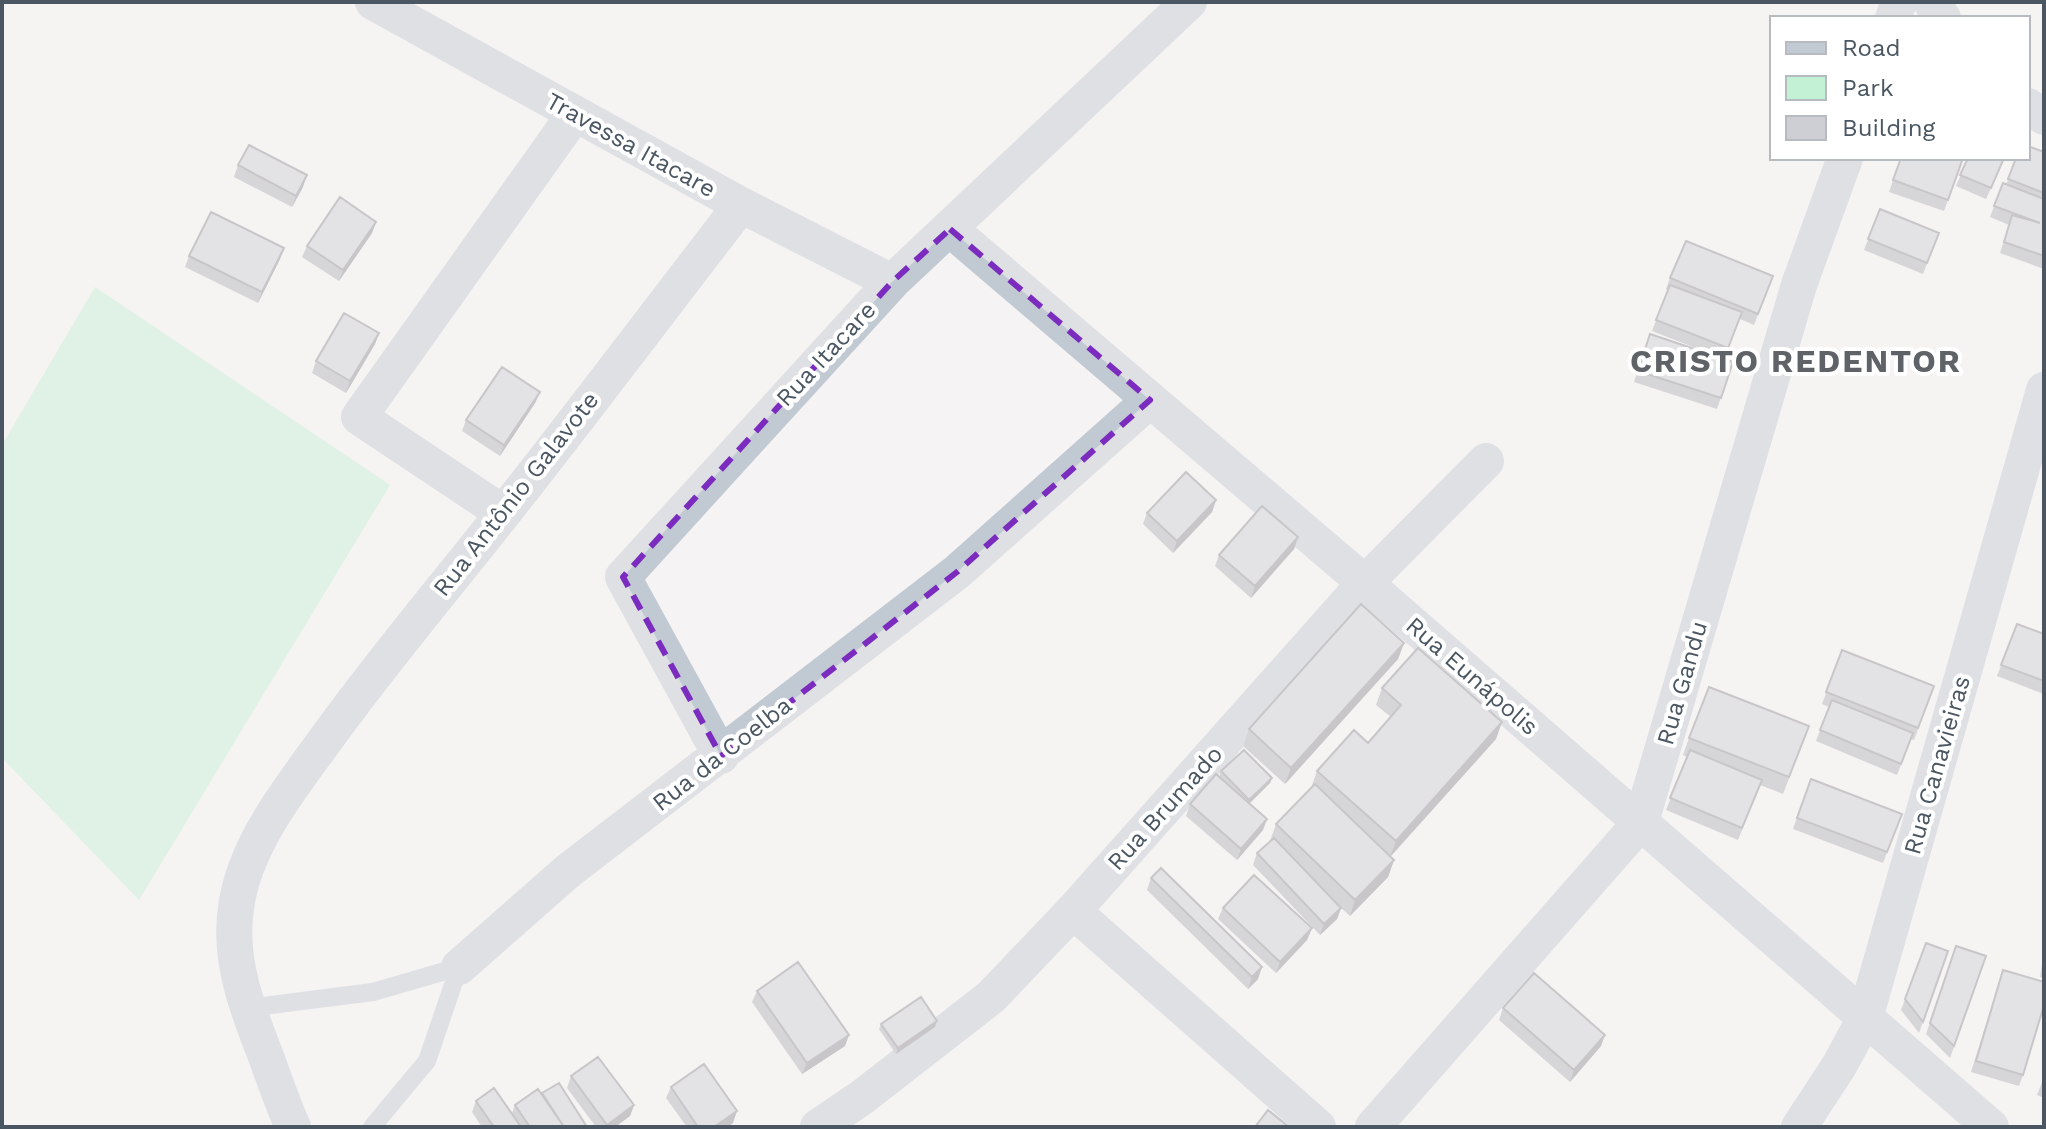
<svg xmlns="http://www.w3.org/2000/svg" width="2046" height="1129" viewBox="0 0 2046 1129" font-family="'Work Sans',sans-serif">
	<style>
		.park { fill: #c3f1d5 }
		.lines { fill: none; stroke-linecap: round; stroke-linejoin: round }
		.service { stroke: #c1cad2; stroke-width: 18 }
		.minor { stroke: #c1cad2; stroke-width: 36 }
		.wall { fill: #b0b2b7 }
		.shaded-wall { fill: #909195 }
		.building { fill: #cdcfd5; stroke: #909195; stroke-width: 2 }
		.marked { fill: none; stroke: #7b2cbf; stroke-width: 6; stroke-dasharray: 16 10; stroke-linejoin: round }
		.labels { text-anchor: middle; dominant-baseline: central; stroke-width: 8; stroke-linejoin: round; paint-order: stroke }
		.street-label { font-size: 24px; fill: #4a5661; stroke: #fff }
		.district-label { font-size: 32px; font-weight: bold; letter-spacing: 2px; fill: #5f6368; stroke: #fff }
	</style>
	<rect width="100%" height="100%" fill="#f5f3f3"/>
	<path class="park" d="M95,287L390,485L139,900L2,758V445Z"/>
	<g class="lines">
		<path class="service" d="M247,1008L373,992L459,967
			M372,1127L427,1061L459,967"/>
		<path class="minor" d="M373,2L741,205L892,282
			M1931,2L1943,18
			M1893,18L1899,2
			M2028,106L2044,117
			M950,229L1365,583L1991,1127
			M503,513L359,417L574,115
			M721,756L623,577L892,282L1189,2
			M1073,911L1318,1127
			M459,967L568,871L957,572L1150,400
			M293,1127C283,1105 275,1082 267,1059C248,1011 228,960 236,908C244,845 290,789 326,739C383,660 445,587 505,511C585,410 662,307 741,205
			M818,1127L861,1098L991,997L1073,911L1365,583L1486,461
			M1373,1127L1641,822L1799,285L1845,158
			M1799,1127L1839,1066L1865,1018L2044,390"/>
	</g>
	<path class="wall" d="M2044,152V269L2000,253L2009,225L1990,217L2003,183L2006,185L2016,158Z
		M1901,158H1963L1944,211L1889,192Z
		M1968,158H2005L1986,199L1956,186Z
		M238,165L303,187L292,207L234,177Z
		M1880,209L1939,233L1923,274L1864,250Z
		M376,222L372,233L339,281L302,257L307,246Z
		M189,256L280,259L258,303L185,267Z
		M1773,276L1754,325L1740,319L1724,359L1733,362L1717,409L1634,382L1650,334L1716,356L1652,331L1668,290L1666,289L1670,278Z
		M379,333L375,344L346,393L312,373L316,361Z
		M540,392L535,403L500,456L462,431L466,420Z
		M1216,500L1212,512L1173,553L1143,524L1147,513Z
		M1298,537L1294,549L1251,598L1215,566L1219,555Z
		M2017,624L2044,634V694L1997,676Z
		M1404,643L1398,659L1285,784L1243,746L1249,729Z
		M1842,650L1934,686L1914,740L1911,739L1897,775L1816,741L1829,707L1822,704Z
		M1382,688L1496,739L1390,857L1394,860L1388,877L1350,916L1341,908L1337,919L1320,935L1253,865L1257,853L1270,841L1276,824L1311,788L1317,771L1368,743L1391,717L1376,705Z
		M1809,726L1783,794L1760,785L1738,840L1666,810L1687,757L1683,755L1689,738Z
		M1221,771L1272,778L1270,783L1249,803L1263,830L1237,860L1186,816L1190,804L1219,777Z
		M1811,779L1902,814L1883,863L1793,829Z
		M1151,878L1258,979L1248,989L1147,890Z
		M1223,908L1312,928L1307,940L1276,973L1218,919Z
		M1926,943L1948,951L1919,1033L1901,1010Z
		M1956,946L1986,956L1950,1058L1926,1034Z
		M2044,953V978L2040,977Z
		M2003,970L2023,1075L2019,1086L1971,1072Z
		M757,991L845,1046L802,1074L752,1002Z
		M1503,1008L1601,1046L1570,1082L1499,1020Z
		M881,1024L935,1027L896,1054L879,1029Z
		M571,1076L634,1105L630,1116L615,1127H596L567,1088Z
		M2044,1077V1098L2037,1095Z
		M671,1087L733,1123L727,1127H687L666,1098Z
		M542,1094L587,1127H482L472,1112L476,1101L512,1113L515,1105Z"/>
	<path class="shaded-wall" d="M307,175L303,187L292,207L296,196Z
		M376,222L372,233L339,281L343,270Z
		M284,248L280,259L258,303L262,292Z
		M379,333L375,344L346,393L350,381Z
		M540,392L535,403L500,456L504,445Z
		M1216,500L1212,512L1173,553L1177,541Z
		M1298,537L1294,549L1251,598L1255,586Z
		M1404,643L1398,659L1285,784L1291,768Z
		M1502,722L1496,739L1390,857L1396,841Z
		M1272,778L1270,783L1247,806L1249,800Z
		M1267,819L1263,830L1237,860L1241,849Z
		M1394,860L1388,877L1350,916L1355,900Z
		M1341,908L1337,919L1320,935L1324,924Z
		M1312,928L1307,940L1276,973L1280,962Z
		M1262,967L1258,979L1248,989L1252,977Z
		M937,1021L935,1027L896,1054L898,1048Z
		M849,1035L845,1046L802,1074L807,1063Z
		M1605,1035L1601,1046L1570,1082L1574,1070Z
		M634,1105L630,1116L615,1127H606L607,1125Z
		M737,1111L733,1123L727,1127H714Z"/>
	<path class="building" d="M249,145L307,175L296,196L238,165Z
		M2028,146L2044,152V193L2008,179L2016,158H2028Z
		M1901,158H1963L1948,200L1893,180Z
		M1968,158H2004L1991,188L1960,175Z
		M2003,183L2044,199V256L2004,242L2012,215L2040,223L1994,206Z
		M340,197L376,222L343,270L307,246Z
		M1880,209L1939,233L1927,263L1868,239Z
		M211,212L284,248L262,292L189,256Z
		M1686,241L1773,276L1758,314L1670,278Z
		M1670,285L1742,312L1728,348L1656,320Z
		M344,313L379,333L350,381L316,361Z
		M1650,334L1733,362L1721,398L1638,371Z
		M502,367L540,392L504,445L466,420Z
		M1186,472L1216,500L1177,541L1147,513Z
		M1262,506L1298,537L1255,586L1219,555Z
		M1361,604L1404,643L1291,768L1249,729Z
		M2017,624L2044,634V681L2001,665Z
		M1418,648L1502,722L1396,841L1317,771L1354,730L1368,743L1401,705L1382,688Z
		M1842,650L1934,686L1918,728L1826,692Z
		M1709,687L1809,726L1789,777L1689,738Z
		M1832,700L1913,733L1901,764L1820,730Z
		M1244,750L1272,778L1249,800L1221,771Z
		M1690,750L1762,780L1742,828L1670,798Z
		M1216,774L1267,819L1241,849L1190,804Z
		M1811,779L1902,814L1887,852L1797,818Z
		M1315,784L1394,860L1355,900L1276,824Z
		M1274,838L1341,908L1324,924L1257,853Z
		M1161,868L1262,967L1252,977L1151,878Z
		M1254,875L1312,928L1280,962L1223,908Z
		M1926,943L1948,951L1923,1022L1905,999Z
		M1956,946L1986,956L1954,1046L1930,1023Z
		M798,962L849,1035L807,1063L757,991Z
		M2003,970L2044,982V1005L2023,1075L1976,1061Z
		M1534,973L1605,1035L1574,1070L1503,1008Z
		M921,997L937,1021L898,1048L881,1024Z
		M598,1057L634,1105L607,1125L571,1076Z
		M704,1064L737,1111L714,1127H698L671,1087Z
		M559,1083L587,1127H564L542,1093Z
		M494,1088L521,1127H494L476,1101Z
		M538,1089L564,1127H530L515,1105Z
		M1268,1110L1289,1127H1255Z"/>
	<path d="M0 0H2046V1129H0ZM950,229L1150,400L957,572L721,756L623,577L892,282Z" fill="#f5f3f3" fill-opacity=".55" fill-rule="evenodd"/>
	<path class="marked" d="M950,229L1150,400L957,572L721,756L623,577L892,282Z"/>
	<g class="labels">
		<g class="street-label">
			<text transform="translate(631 145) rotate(29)">Travessa Itacare</text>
			<text transform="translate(826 354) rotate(-47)">Rua Itacare</text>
			<text transform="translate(516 494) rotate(-52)">Rua Antônio Galavote</text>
			<text transform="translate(1472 676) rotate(41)">Rua Eunápolis</text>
			<text transform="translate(1682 683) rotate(-74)">Rua Gandu</text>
			<text transform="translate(722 754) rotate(-38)">Rua da Coelba</text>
			<text transform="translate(1937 765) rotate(-74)">Rua Canavieiras</text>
			<text transform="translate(1165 808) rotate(-48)">Rua Brumado</text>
		</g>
		<g class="district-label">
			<text x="1796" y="361">CRISTO REDENTOR</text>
		</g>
	</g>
	<rect width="2046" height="1129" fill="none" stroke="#4a5661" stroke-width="8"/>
	<rect x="1770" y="16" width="260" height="144" fill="#ffffff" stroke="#b7bbc0" stroke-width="2"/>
	<rect x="1786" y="42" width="40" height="12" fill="#c1cad2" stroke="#b7bbc0" stroke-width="2"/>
	<text x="1842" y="56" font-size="24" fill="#4a5661">Road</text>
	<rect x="1786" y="76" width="40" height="24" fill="#c3f1d5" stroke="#b7bbc0" stroke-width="2"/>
	<text x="1842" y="96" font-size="24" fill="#4a5661">Park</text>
	<rect x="1786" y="116" width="40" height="24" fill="#cdcfd5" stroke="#b7bbc0" stroke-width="2"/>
	<text x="1842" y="136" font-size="24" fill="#4a5661">Building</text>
</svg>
